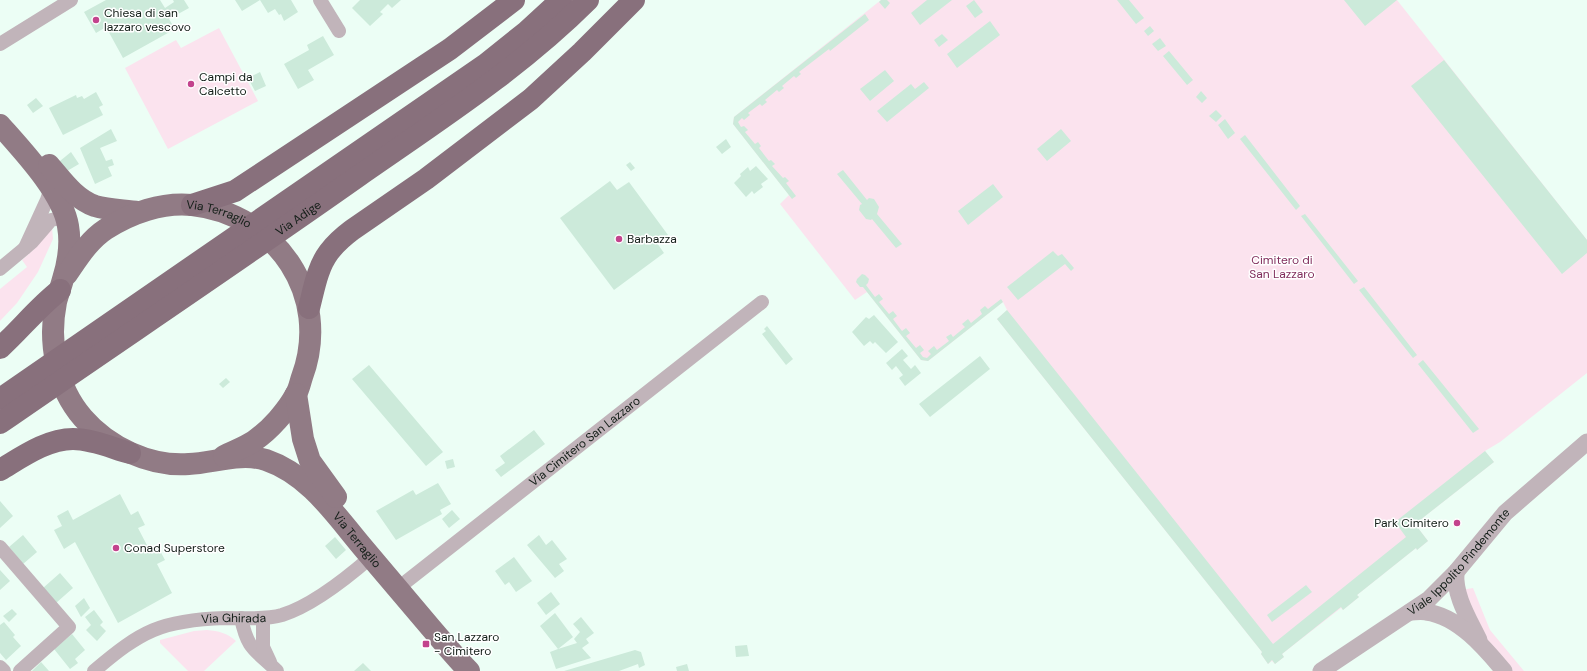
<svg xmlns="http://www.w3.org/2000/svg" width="1587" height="671" viewBox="0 0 1587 671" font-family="'DM Sans',sans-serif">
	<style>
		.green { fill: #fbe3ee }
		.building { fill: #cceada }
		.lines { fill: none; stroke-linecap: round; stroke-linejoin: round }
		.minor { stroke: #c1b4ba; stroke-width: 14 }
		.tertiary { stroke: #c1b4ba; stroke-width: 17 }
		.primary { stroke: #917b85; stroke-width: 22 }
		.trunk { stroke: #88707c; stroke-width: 22 }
		.poi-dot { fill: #c3438d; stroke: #fff; stroke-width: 1.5 }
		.labels { text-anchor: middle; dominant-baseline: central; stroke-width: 3; stroke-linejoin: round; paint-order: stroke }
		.poi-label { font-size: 12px; fill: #121d17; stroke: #fff; text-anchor: start }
		.street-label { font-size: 12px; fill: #121d17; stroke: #fff }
		.park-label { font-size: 12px; fill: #812e5d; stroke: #fff }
	</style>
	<rect width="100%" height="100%" fill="#ecfef5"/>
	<path class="green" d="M881,0H1397L1587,240V373L1500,442L1485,451L1494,462L1415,524L1428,541L1417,550L1416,548L1357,595L1359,597L1343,610L1341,608L1282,654L1284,657L1275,664L1272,661L1268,664L1261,654L1262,652L997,319L1007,310L1003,302L928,361L921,360L867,292L855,300L780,204L789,195L733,124L734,117Z
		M219,28L258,101L168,149L125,68L176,40L181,48Z
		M52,227L53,239L38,272L17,303L0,321V289L27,267L22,260L33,250Z
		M1473,588L1490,630L1524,671H1512L1485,639L1461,590Z
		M207,630C219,631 227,633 236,641L204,671H188L160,643V640L194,631Z"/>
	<path class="building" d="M106,0H160L165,8L174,2L173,0H184L189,8L169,19L175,29L123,58L106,27L96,33L84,12Z
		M235,0H291L298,12L284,21L281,14L279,15L275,9L268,13L260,0L242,11Z
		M360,0H401L392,8L388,4L380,12L383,14L370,26L352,8Z
		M881,0H887L890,3L885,9L879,2Z
		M927,0H952L920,25L911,13Z
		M974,0L983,12L975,18L966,6Z
		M1117,0H1129L1144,18L1136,24Z
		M1344,0H1397L1365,26Z
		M865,14L869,20L830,51L829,49L799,72L801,74L796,78L794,76L782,86L784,88L779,92L777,90L765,100L767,102L762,106L760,104L748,113L750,115L744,120L742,118L738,122L741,127L744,126L748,130L745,132L755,144L758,142L761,146L759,148L769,161L771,160L775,164L772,166L783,178L785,177L789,181L786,183L796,196L792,199L733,124L734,117Z
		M990,21L1000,35L957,68L947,54Z
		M1150,26L1154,31L1148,36L1144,31Z
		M942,34L948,40L939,47L934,40Z
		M323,36L334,55L308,70L314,80L298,89L284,64L309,50L307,45Z
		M1160,38L1166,46L1158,51L1152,44Z
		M1169,51L1193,80L1187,85L1163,56Z
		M1444,60L1587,240V253L1562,274L1411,86Z
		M885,70L894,81L870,101L860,89Z
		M260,72L266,86L255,91L248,78Z
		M924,82L929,88L887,122L877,111L911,84L915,89Z
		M1201,91L1207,98L1202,103L1196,97Z
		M96,92L103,105L99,107L103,115L63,135L49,108L76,95L77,98L82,96L84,99Z
		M36,98L43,106L33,113L27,105Z
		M1216,110L1222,116L1216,122L1209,116Z
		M1225,119L1235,133L1228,139L1218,125Z
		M111,129L117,141L100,148L106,161L112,159L114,165L108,167L112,176L95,184L80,148Z
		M1061,129L1071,141L1047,161L1037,149Z
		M1245,135L1300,206L1296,210L1240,139Z
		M726,139L731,147L722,154L716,147Z
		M71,152L79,164L62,174L55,165Z
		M630,162L635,168L631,171L626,165Z
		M756,166L768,179L761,184L763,187L754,194L752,191L746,197L734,183L741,176L740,174L748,167L750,171Z
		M843,170L867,200L869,198L874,199L879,207L877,214L902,244L896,248L872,219L871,220L866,219L859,210L860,205L862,204L837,174Z
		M610,181L617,190L629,182L668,235L657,243L664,253L614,290L560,218Z
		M993,184L1003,197L968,225L958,211Z
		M1305,214L1358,281L1354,284L1301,216Z
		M1053,251L1058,256L1062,254L1074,268L1071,271L1065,264L1018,300L1007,287Z
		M862,274L865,275L869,279L868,283L866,285L875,297L879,294L883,299L879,302L889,314L893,311L897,316L893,319L902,331L906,328L910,333L906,336L916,348L920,345L924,350L920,353L923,357L927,358L931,354L928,351L934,346L937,350L949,341L946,337L951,334L953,337L965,327L962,324L968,319L971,323L982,314L980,310L985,306L988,309L1001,299L1003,302L928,361L921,360L863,287H860L856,282L857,279Z
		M1364,287L1417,355L1413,358L1359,290Z
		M1007,310L1273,644L1406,537L1395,522L1485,451L1494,462L1415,524L1428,541L1417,550L1416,548L1357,595L1359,597L1343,610L1341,607L1282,654L1284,657L1275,664L1272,660L1268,664L1261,654L1262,652L997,319Z
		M874,315L898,342L886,353L875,342L873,344L870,341L864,346L852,332L866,317L869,319Z
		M767,326L793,359L786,365L762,334L766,331L764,329Z
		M902,349L908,356L903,360L911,369L915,365L921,373L905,386L899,378L903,375L896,366L892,370L886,363Z
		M980,356L990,369L930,417L919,404Z
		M1423,360L1479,429L1473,433L1418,364Z
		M369,365L443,452L426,466L352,379Z
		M226,378L230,382L223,388L219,384Z
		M534,430L545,444L501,477L495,470L505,463L500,456Z
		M453,459L455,467L447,469L445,461Z
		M438,483L451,504L440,510L442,514L396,540L376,511L413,490L416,495Z
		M120,494L131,515L138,511L145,525L138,528L150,551L158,547L165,560L157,564L172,593L118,623L75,542L64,549L54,530L62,526L57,516L68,510L73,520Z
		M0,501L13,516L0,528Z
		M452,510L460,519L449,528L442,519Z
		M23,535L37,552L23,564L9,547Z
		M539,535L546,545L552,540L567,559L559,564L564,571L555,578L527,545Z
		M335,537L346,550L336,559L325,546Z
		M514,557L532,581L516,592L509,582L505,585L495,571Z
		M0,570L10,581L0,590Z
		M60,573L73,588L56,603L43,588Z
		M1306,585L1312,592L1272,622L1267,615Z
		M551,592L560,604L546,615L537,603Z
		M84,598L90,608L81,617L75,606Z
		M12,609L17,614L9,622L3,616Z
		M94,610L103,622L100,625L106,631L97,641L86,630L91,625L85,617Z
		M555,613L573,637L558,649L577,643L574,639L580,632L573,624L581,617L594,633L586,639L589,643L582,648L591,658L556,669L550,652L558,649L540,626Z
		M4,622L15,635L13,637L21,646L6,660L0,653V625Z
		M72,634L85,650L75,659L78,663L70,669L54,649Z
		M747,645L749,656L736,657L735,646Z
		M635,650L641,652L645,665L639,668L638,664L619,671H564Z
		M41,662L49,671H32Z
		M363,663L371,671H354Z
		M687,664L689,671H677L676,667Z"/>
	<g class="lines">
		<g class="minor">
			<path d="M320,0L339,31"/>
			<path d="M0,44L71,0"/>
			<path d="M51,188L47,200L25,248L32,242L51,220L66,217"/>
			<path d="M0,269L25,248"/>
			<path d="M0,547L69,627L20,671"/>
			<path id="s1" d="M407,581L762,302"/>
			<path d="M241,618C248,651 255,649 277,671"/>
			<path d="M263,618V647L270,662"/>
			<path d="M0,667L4,671"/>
			<path id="s2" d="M94,671C141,631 161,620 225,618C244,618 264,620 282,615C311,606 348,577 371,557"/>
		</g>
		<g class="tertiary">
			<path d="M1456,572C1454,596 1469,619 1479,640"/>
			<path d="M1410,612C1415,612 1421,611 1426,612C1458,616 1485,648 1504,671"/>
			<path id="s3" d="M1321,671L1429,599L1456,572L1505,513L1587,442"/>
		</g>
		<g class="primary">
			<path id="s4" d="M0,125C22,150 63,193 68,226C71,243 68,263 63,279C61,287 58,294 56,302C48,342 56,387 83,418C108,447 150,467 189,464C213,463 241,452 266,460C310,475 336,516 365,550C387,576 409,602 431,628C444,643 456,658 469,671"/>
			<path d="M49,165C62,180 75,199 95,206C108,210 125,210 138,212"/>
			<path id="s5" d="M67,274C78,258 89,240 106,229C131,213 162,202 192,205C277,214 332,296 302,377C300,383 299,389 296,394C287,411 270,430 254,441C245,447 234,451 224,456"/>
			<path d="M296,394L303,439L310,461L336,497"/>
		</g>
		<g class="trunk">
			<path d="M192,205L235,191L450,49L514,0"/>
			<path d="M309,308C314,289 317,268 329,252C335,244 344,236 352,230L426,179L531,99L582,52L634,0"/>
			<path d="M0,348C21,329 38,307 60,290"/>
			<path d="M0,399L486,64L526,32L561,0"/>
			<path id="s6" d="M0,423C120,340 241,259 360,175C439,120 520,68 588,0"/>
			<path d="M0,470C22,457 47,439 73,439C92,439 112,448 130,453"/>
		</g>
	</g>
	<g class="poi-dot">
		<circle cx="96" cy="20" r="4"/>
		<circle cx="191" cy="84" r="4"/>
		<circle cx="619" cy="239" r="4"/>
		<circle cx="1457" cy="523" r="4"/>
		<circle cx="116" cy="548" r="4"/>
		<rect x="422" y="640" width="8" height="8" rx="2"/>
	</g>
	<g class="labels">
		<g class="poi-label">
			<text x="104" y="13">Chiesa di san<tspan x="104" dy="14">lazzaro vescovo</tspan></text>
			<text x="199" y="77">Campi da<tspan x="199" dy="14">Calcetto</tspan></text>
			<text x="627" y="239">Barbazza</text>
			<text x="1449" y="523" text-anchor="end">Park Cimitero</text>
			<text x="124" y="548">Conad Superstore</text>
			<text x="434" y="637">San Lazzaro<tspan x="434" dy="14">- Cimitero</tspan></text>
		</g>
		<g class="street-label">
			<text stroke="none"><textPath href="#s5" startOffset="179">Via Terraglio</textPath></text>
			<text stroke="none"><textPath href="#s6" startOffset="362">Via Adige</textPath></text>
			<text stroke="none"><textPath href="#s1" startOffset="226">Via Cimitero San Lazzaro</textPath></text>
			<text stroke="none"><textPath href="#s4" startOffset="644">Via Terraglio</textPath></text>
			<text stroke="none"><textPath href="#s3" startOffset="177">Viale Ippolito Pindemonte</textPath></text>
			<text stroke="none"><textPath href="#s2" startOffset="154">Via Ghirada</textPath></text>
		</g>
		<g class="park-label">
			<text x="1282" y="260">Cimitero di<tspan x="1282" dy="14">San Lazzaro</tspan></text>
		</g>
	</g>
</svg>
